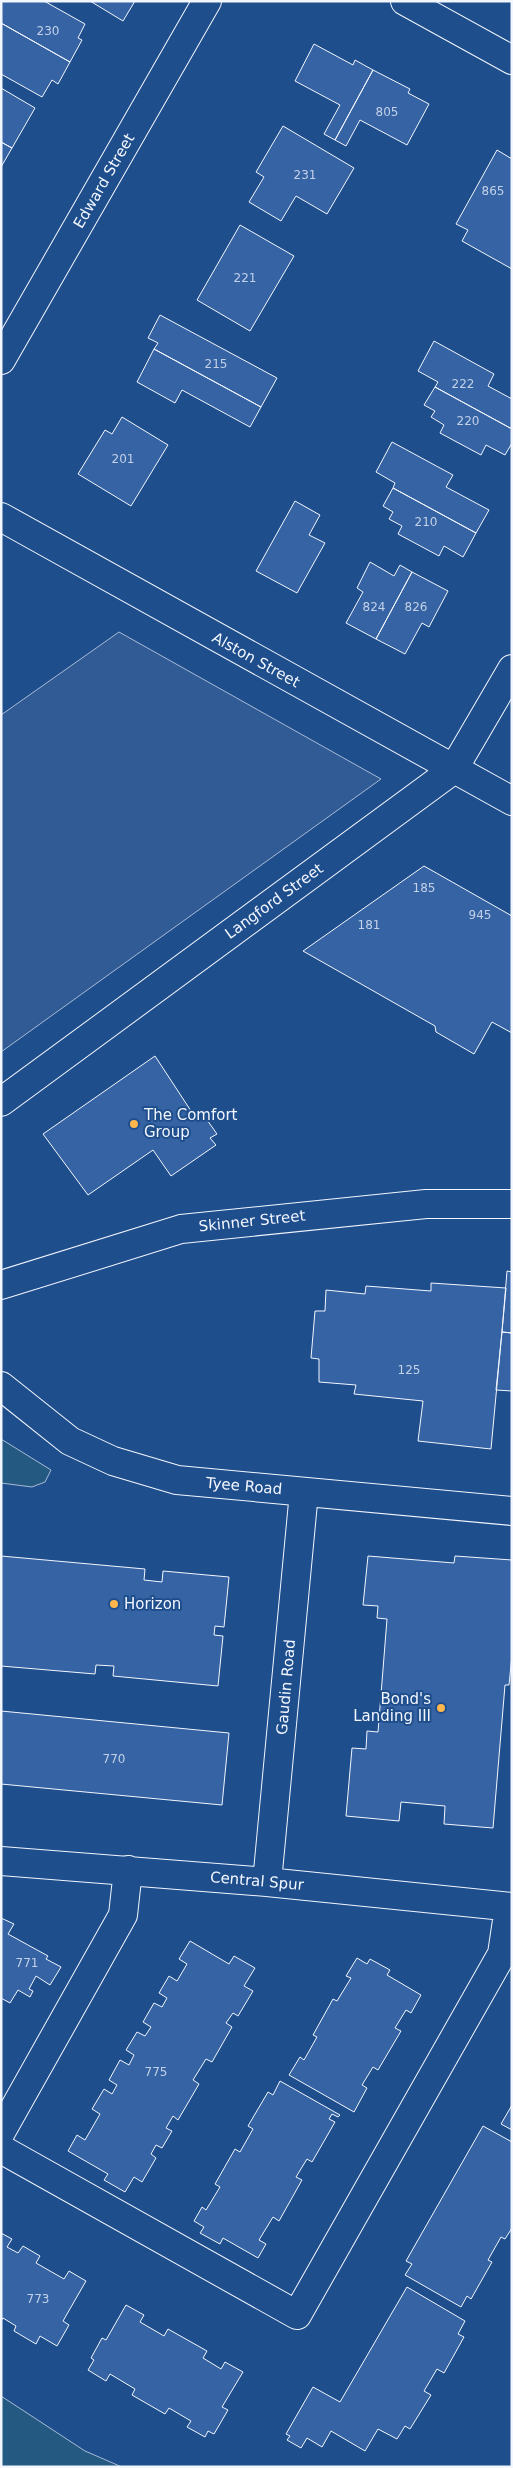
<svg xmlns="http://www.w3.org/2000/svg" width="513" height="2468" viewBox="0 0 513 2468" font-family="'DejaVu Sans',sans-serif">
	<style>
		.green { fill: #245a82; stroke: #a8bbd7 }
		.parking { fill: #305b95; stroke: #a8bbd7 }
		.building { fill: #3563a3; stroke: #f2f6ff }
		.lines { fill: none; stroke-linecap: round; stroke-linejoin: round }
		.minor-casing { stroke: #f2f6ff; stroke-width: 30 }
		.major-casing { stroke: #f2f6ff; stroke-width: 30 }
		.minor { stroke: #1f4e8c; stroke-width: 28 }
		.major { stroke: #1f4e8c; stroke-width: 28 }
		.poi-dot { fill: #ffb74d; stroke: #1f4e8c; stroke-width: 2 }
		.labels { text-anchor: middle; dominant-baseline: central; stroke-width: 4; stroke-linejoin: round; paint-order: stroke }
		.number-label { font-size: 12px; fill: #c3d1e8 }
		.street-label { font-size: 15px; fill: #f2f6ff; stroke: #1f4e8c }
		.poi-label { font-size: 15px; fill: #f2f6ff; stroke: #1f4e8c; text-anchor: start }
	</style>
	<rect width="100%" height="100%" fill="#1f4e8c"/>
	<path class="green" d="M1,1439L51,1470L45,1482L32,1487L1,1483Z
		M1,2396L85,2451L122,2467H1Z"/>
	<path class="parking" d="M119,632L381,779L1,1052V715Z"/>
	<path class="building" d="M1,1H44L85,24L78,38L82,40L70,62L1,23Z
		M90,1H135L123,21Z
		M1,23L70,62L58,84L52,80L42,97L1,74Z
		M314,44L353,65L355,60L373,70L335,140L324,134L340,105L295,81Z
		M373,70L410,89L408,93L429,104L407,145L360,120L346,146L335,140Z
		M1,88L35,108L12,148L1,142Z
		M283,126L354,168L327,214L296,196L281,221L249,202L264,177L256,172Z
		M1,142L12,148L1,167Z
		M497,150L512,159V269L462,241L468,230L456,224Z
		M240,225L294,256L250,331L197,300Z
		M160,315L277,378L261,407L154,349L158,343L148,338Z
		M434,341L494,374L488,386L512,399V429L435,387L438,382L418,371Z
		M154,349L261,407L250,427L182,390L175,403L137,382Z
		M435,387L512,429V443L505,455L486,445L481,455L440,433L444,425L431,417L435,411L424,405Z
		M122,417L168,445L131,506L78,474L105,430L112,434Z
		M392,442L453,475L446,487L489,510L476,533L393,488L395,483L376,472Z
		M393,488L476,533L463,557L444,546L439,556L398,534L402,526L389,519L393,512L383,506Z
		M295,501L320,515L309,535L325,543L297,593L256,571Z
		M370,562L394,576L400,565L412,572L376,639L346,623L363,592L357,588Z
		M412,572L448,591L429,627L422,623L405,654L376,639Z
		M424,866L512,916V1033L492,1022L474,1054L436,1032L435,1026L303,951Z
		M155,1056L193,1114L200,1110L217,1134L210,1138L216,1145L171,1176L153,1150L88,1195L43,1134Z
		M507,1271L512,1272V1333L502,1332Z
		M431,1283L506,1288L491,1449L418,1441L423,1401L354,1394L356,1385L319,1382V1359L311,1358L315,1311H325L326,1290L365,1294L366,1286L431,1291Z
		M502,1332L512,1333V1391L496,1390Z
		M1,1556L145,1569L144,1580L162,1582L163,1571L229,1577L224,1627L215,1626L214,1635L223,1636L218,1686L113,1676L114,1666L96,1665L95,1674L1,1666Z
		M368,1556L454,1563L455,1556L512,1560V1655L509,1685H505L493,1828L444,1824L445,1806L401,1802L399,1821L346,1816L352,1748L366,1749L367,1731L378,1732L387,1619L377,1618L378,1606L363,1605Z
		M1,1711L229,1733L222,1805L1,1784Z
		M1,1918L14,1924L8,1934L48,1956L46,1959L61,1967L50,1985L36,1976L29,1989L33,1991L30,1997L18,1990L10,2003L1,1998Z
		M190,1941L229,1964L234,1956L255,1968L244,1986L253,1991L238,2016L233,2013L226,2023L232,2027L212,2062L206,2059L193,2080L199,2084L178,2120L173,2116L166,2128L172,2131L162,2148L156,2145L151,2154L156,2158L142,2182L134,2177L125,2192L104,2180L108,2174L68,2151L77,2135L85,2140L100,2114L92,2109L104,2089L112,2094L117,2085L109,2080L120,2060L129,2065L134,2055L126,2050L137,2032L145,2036L151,2027L143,2022L154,2003L162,2007L167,1998L159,1993L169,1976L177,1981L187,1964L179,1959Z
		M357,1958L367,1964L370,1959L390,1970L387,1975L421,1995L411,2013L406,2010L395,2028L401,2031L378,2070L373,2067L362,2085L367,2088L354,2112L289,2075L300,2057L304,2060L317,2037L313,2035L333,1999L337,2001L351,1978L346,1976Z
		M280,2081L340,2115L338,2117L332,2114L329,2119L335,2122L312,2162L307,2159L296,2177L302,2180L279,2221L273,2217L259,2240L266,2244L258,2258L223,2238L220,2244L200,2233L204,2227L194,2221L202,2207L206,2210L220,2187L215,2184L235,2149L240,2152L253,2129L248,2126L268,2092L273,2095Z
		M512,2105V2130L501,2124Z
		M483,2126L512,2142V2228L505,2239L501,2237L488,2260L492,2262L471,2299L467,2296L461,2307L405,2275L412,2264L406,2261Z
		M1,2233L12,2239L7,2247L18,2253L23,2246L40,2256L36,2263L64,2279L69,2271L86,2281L63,2321L69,2325L57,2346L40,2336L36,2344L14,2331L16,2326L3,2318L1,2321Z
		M407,2287L465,2321L458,2334L464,2337L444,2373L437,2369L424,2391L431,2395L410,2429L405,2426L397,2439L378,2429L365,2451L331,2431L322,2447L307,2438L301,2448L287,2440L290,2436L286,2434L313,2387L340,2402Z
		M126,2305L144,2315L140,2322L164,2336L168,2329L207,2351L203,2358L221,2369L225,2362L243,2372L222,2407L228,2410L214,2434L208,2431L205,2437L187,2427L191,2421L169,2408L165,2414L132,2395L135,2389L110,2374L106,2381L88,2370L94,2360L91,2358L102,2338L106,2340Z"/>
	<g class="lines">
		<defs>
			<path id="minor" d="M405,1L512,60
				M1,360L207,1
				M1,517L512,801
				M1,1102L453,770L512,669
				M1,1386L70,1441L113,1461L177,1480L512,1511
				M1,1861L267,1882L512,1907
				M267,1882L304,1492
				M1,2132L123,1915L128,1870
				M1,2149L297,2315L502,1954L509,1907"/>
			<path id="major" d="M1,1285L181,1229L426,1204H512"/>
		</defs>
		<use href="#minor" class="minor-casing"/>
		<use href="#major" class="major-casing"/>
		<use href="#minor" class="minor"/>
		<use href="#major" class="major"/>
	</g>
	<g class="poi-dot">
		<circle cx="134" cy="1124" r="5"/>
		<circle cx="114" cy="1604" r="5"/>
		<circle cx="441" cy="1708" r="5"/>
	</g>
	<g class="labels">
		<g class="number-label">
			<text x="48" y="31">230</text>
			<text x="387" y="112">805</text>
			<text x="305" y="175">231</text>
			<text x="493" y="191">865</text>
			<text x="245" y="278">221</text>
			<text x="216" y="364">215</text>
			<text x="463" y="384">222</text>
			<text x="468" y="421">220</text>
			<text x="123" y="459">201</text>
			<text x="426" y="522">210</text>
			<text x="374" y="607">824</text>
			<text x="416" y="607">826</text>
			<text x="424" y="888">185</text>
			<text x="480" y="915">945</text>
			<text x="369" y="925">181</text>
			<text x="409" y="1370">125</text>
			<text x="114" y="1759">770</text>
			<text x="27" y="1963">771</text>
			<text x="156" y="2072">775</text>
			<text x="38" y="2299">773</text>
		</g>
		<g class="street-label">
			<text transform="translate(104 181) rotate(-60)">Edward Street</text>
			<text transform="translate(256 660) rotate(29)">Alston Street</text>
			<text transform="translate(274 901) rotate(-36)">Langford Street</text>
			<text transform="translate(252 1221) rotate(-6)">Skinner Street</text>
			<text transform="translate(244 1486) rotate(5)">Tyee Road</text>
			<text transform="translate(286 1687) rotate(-85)">Gaudin Road</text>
			<text transform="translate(257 1881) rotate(5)">Central Spur</text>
		</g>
		<g class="poi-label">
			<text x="144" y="1115">The Comfort<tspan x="144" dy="17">Group</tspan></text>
			<text x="124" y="1604">Horizon</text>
			<text x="431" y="1699" text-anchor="end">Bond's<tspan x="431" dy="17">Landing III</tspan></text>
		</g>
	</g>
	<rect width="513" height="2468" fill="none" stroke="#f2f6ff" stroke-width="5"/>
</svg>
